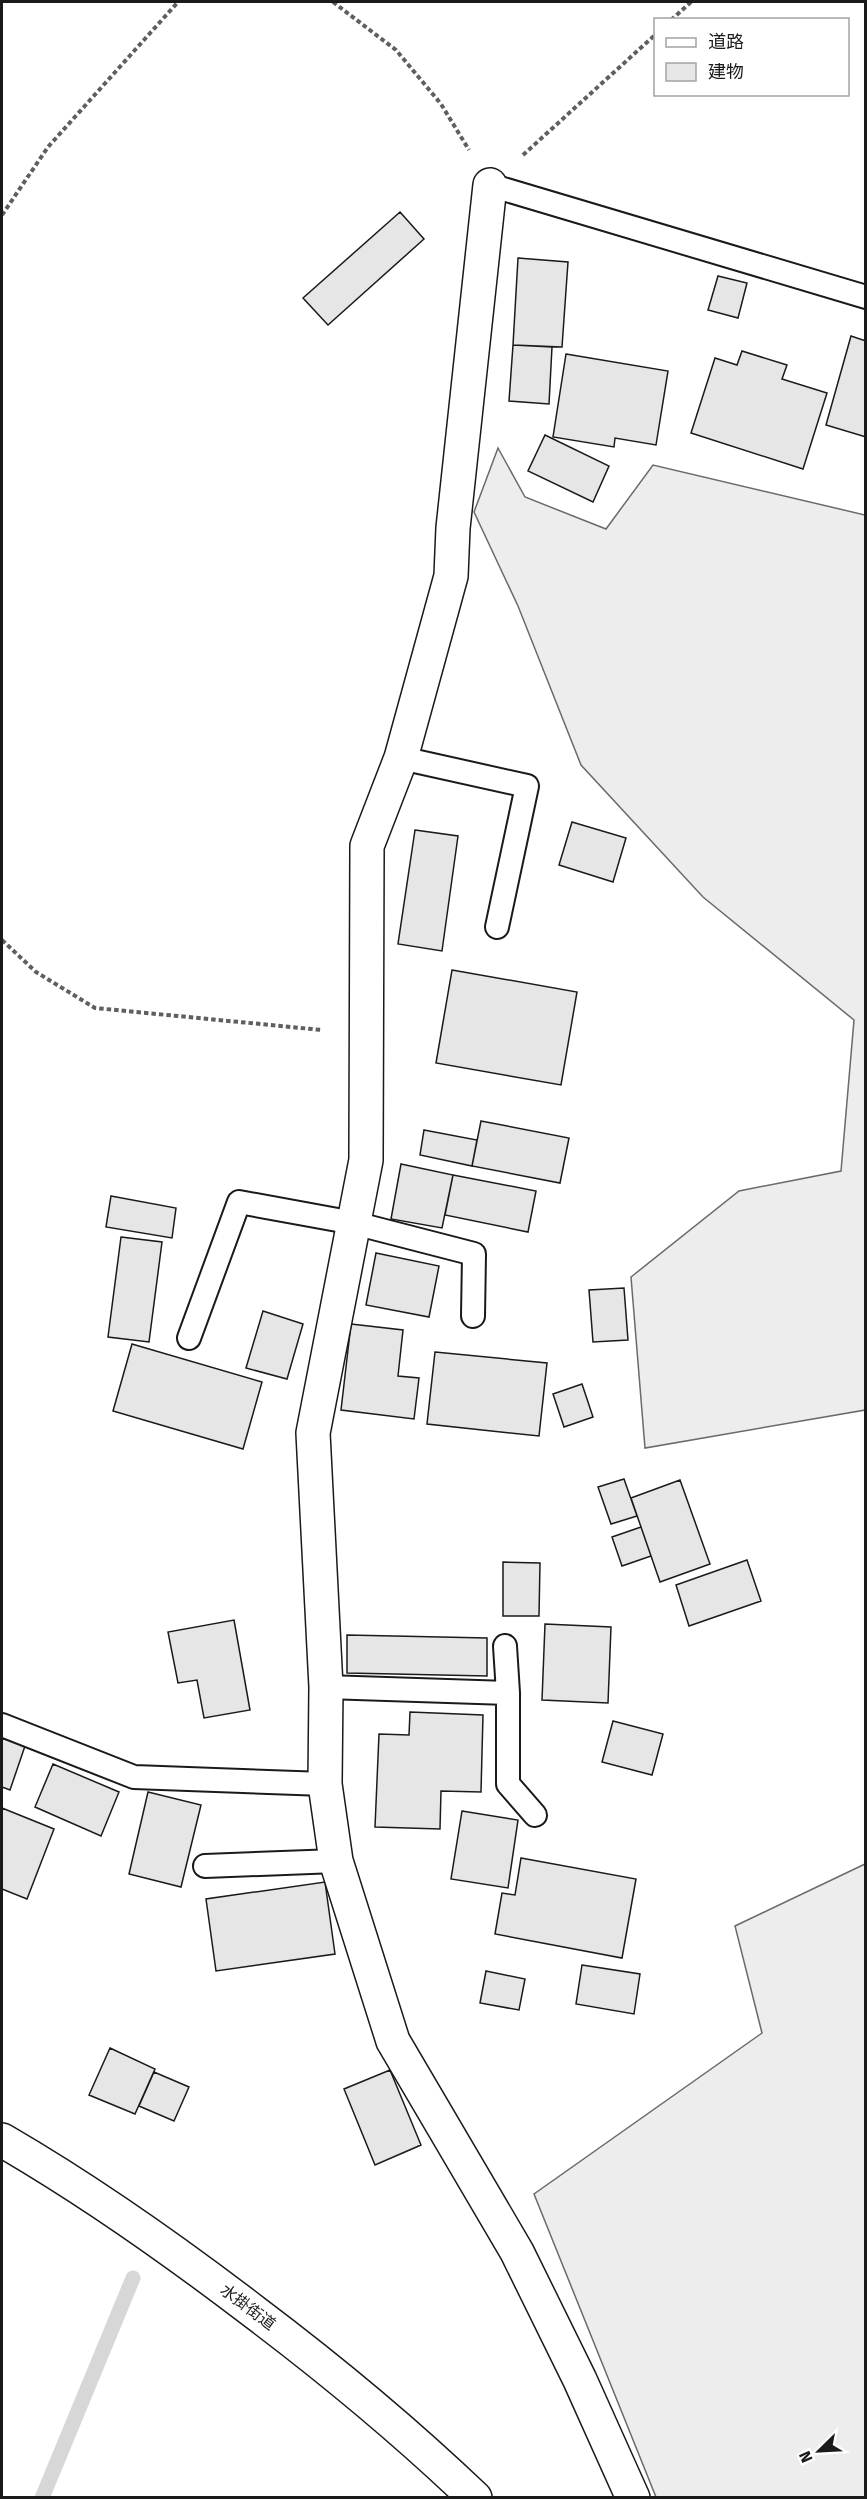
<svg xmlns="http://www.w3.org/2000/svg" width="867" height="2499" viewBox="0 0 867 2499" font-family="'Fira Sans','Noto Sans JP',sans-serif">
	<style>
		.built { fill: #ededed; stroke: #6a6a6a; stroke-width: 1.5 }
		.lines { fill: none; stroke-linecap: round; stroke-linejoin: round }
		.stream { stroke: #d7d7d7; stroke-width: 15 }
		.building { fill: #e6e6e6; stroke: #1a1a1a; stroke-width: 1.5 }
		.lane-casing { stroke: #1a1a1a; stroke-width: 26 }
		.street-casing { stroke: #1a1a1a; stroke-width: 36 }
		.secondary-casing { stroke: #1a1a1a; stroke-width: 36 }
		.path { stroke: #5f5f5f; stroke-width: 4; stroke-dasharray: 4.5 3; stroke-linecap: butt }
		.lane { stroke: #fff; stroke-width: 22 }
		.street { stroke: #fff; stroke-width: 33 }
		.secondary { stroke: #fff; stroke-width: 33 }
		.labels { text-anchor: middle; dominant-baseline: central; stroke-width: 4.5; stroke-linejoin: round; paint-order: stroke }
		.street-label { font-size: 16px; fill: #1a1a1a; stroke: #fff }
	</style>
	<rect width="100%" height="100%" fill="#fff"/>
	<path class="built" d="M498,448L525,497L606,529L653,465L865,515V1410L645,1448L631,1277L739,1191L841,1171L854,1020L703,897L581,765L518,606L474,512Z
		M865,1864V2497H656L534,2194L762,2033L735,1926Z"/>
	<g class="lines">
		<path class="stream" d="M42,2498L133,2278"/>
	</g>
	<path class="building" d="M400,212L424,239L328,325L303,298Z
		M518,258L568,262L562,347L513,345Z
		M718,276L747,283L738,318L708,310Z
		M851,336L866,341V437L826,425Z
		M513,345L552,347L549,404L509,401Z
		M742,351L787,365L782,379L827,393L803,469L691,433L715,358L737,365Z
		M566,354L668,371L656,445L615,438L614,447L553,437Z
		M545,435L609,466L593,502L528,471Z
		M572,822L626,838L613,882L559,865Z
		M415,830L458,836L442,951L398,944Z
		M452,970L577,992L561,1085L436,1063Z
		M481,1121L569,1138L560,1183L472,1166Z
		M424,1130L477,1140L472,1166L420,1155Z
		M401,1164L453,1175L442,1228L391,1219Z
		M453,1175L536,1191L528,1232L445,1215Z
		M111,1196L176,1208L172,1238L106,1227Z
		M121,1237L162,1242L149,1342L108,1337Z
		M376,1253L439,1266L429,1317L366,1305Z
		M624,1288L628,1340L593,1342L589,1290Z
		M263,1311L303,1324L287,1379L246,1368Z
		M351,1324L403,1330L398,1376L419,1378L414,1419L341,1410Z
		M132,1344L262,1382L243,1449L113,1411Z
		M435,1352L547,1363L539,1436L427,1424Z
		M582,1384L593,1417L564,1427L553,1394Z
		M624,1479L637,1516L611,1524L598,1487Z
		M680,1480L710,1564L660,1582L631,1498Z
		M641,1527L651,1556L622,1566L612,1537Z
		M747,1560L761,1601L689,1626L676,1585Z
		M503,1562L540,1563L539,1616H503Z
		M234,1620L250,1710L204,1718L197,1680L178,1683L168,1632Z
		M545,1624L611,1627L608,1703L542,1700Z
		M347,1635L487,1638V1676L347,1673Z
		M410,1712L483,1715L481,1792L441,1791L440,1829L375,1827L379,1734L409,1735Z
		M613,1721L663,1734L652,1775L602,1762Z
		M2,1738L25,1746L10,1790L2,1787Z
		M53,1764L119,1792L101,1836L35,1807Z
		M148,1792L201,1805L181,1887L129,1874Z
		M2,1808L54,1829L27,1899L2,1889Z
		M462,1811L518,1820L508,1888L451,1879Z
		M521,1858L636,1879L622,1958L495,1934L502,1893L515,1895Z
		M325,1882L335,1954L216,1971L206,1899Z
		M582,1965L640,1974L634,2014L576,2004Z
		M486,1971L525,1979L519,2010L480,2003Z
		M110,2048L155,2069L135,2114L89,2095Z
		M390,2070L421,2145L375,2165L344,2089Z
		M154,2072L189,2087L174,2121L139,2106Z"/>
	<g class="lines">
		<defs>
			<path id="lane" d="M490,185L866,297
				M401,758L527,786L497,927
				M189,1338L239,1202L354,1223L474,1254L473,1316
				M505,1646L508,1693V1784L535,1815
				M326,1687L508,1693
				M2,1725L134,1777L325,1784
				M205,1866L336,1861"/>
			<path id="street" d="M490,185L453,528L451,576L401,758L367,846L366,1160L313,1433L326,1687L325,1784L336,1861L393,2041L517,2252L580,2380L633,2498"/>
			<path id="secondary" d="M2,2140C90,2191 172,2249 253,2311C330,2369 405,2431 475,2498"/>
		</defs>
		<use href="#lane" class="lane-casing"/>
		<use href="#street" class="street-casing"/>
		<use href="#secondary" class="secondary-casing"/>
		<path class="path" d="M333,2L396,50L441,104L469,150
			M671,20L691,2
			M523,155L656,34
			M2,215L48,147L178,2
			M2,940L36,972L95,1008L322,1030"/>
		<use href="#lane" class="lane"/>
		<use href="#street" class="street"/>
		<use href="#secondary" class="secondary"/>
	</g>
	<g class="labels">
		<g class="street-label">
			<text transform="translate(248 2307) rotate(37)">水掛街道</text>
		</g>
	</g>
	<rect width="867" height="2499" fill="none" stroke="#1a1a1a" stroke-width="6"/>
	<rect x="654" y="18" width="195" height="78" fill="#ffffff" stroke="#a3a3a3" stroke-width="1.5"/>
	<rect x="666" y="38" width="30" height="9" fill="#ffffff" stroke="#a3a3a3" stroke-width="1.5"/>
	<text x="708" y="48" font-size="18" fill="#1a1a1a">道路</text>
	<rect x="666" y="63" width="30" height="18" fill="#e6e6e6" stroke="#a3a3a3" stroke-width="1.5"/>
	<text x="708" y="78" font-size="18" fill="#1a1a1a">建物</text>
	<g transform="translate(819 2451) rotate(246)" stroke="#ffffff" stroke-width="4.5" paint-order="stroke">
	<path d="M0-4.5L10 22L0 15L-10 22Z" fill="#1a1a1a"/>
	<text y="-9" font-size="16" font-weight="bold" text-anchor="middle" fill="#1a1a1a">N</text>
	</g>
</svg>
